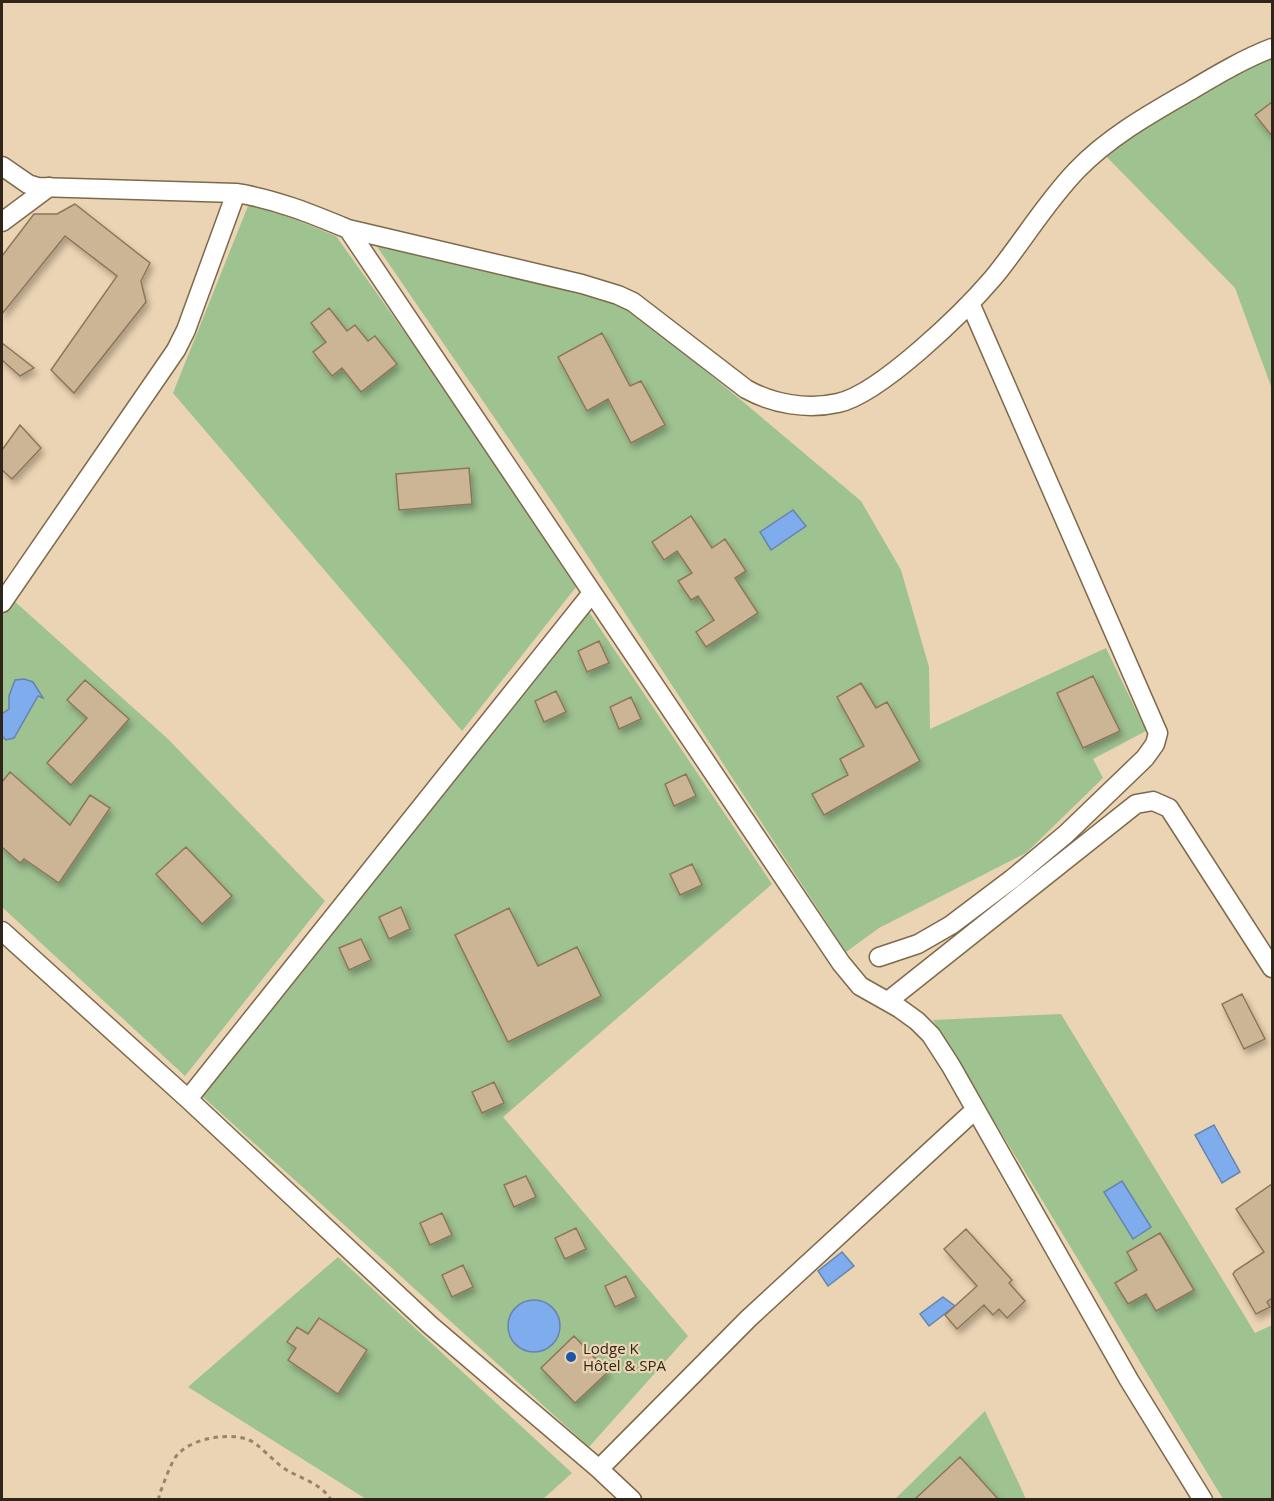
<svg xmlns="http://www.w3.org/2000/svg" width="1274" height="1501" viewBox="0 0 1274 1501" font-family="'Open Sans',sans-serif">
	<style>
		.green { fill: #9fc291 }
		.water { fill: #7facec; stroke: #6784ad; stroke-width: 1.5 }
		.building { fill: #ccb595; stroke: #8c7759; stroke-width: 1.5; filter: url(#shadow) }
		.lines { fill: none; stroke-linecap: round; stroke-linejoin: round }
		.minor-casing { stroke: #7e694b; stroke-width: 21 }
		.path { stroke: #96856d; stroke-width: 3; stroke-dasharray: 4.5 4.5; stroke-linecap: butt }
		.minor { stroke: #fff; stroke-width: 18 }
		.poi-dot { fill: #1956a7; stroke: #ebd4b3; stroke-width: 2 }
		.labels { text-anchor: middle; dominant-baseline: central; stroke-width: 4.5; stroke-linejoin: round; paint-order: stroke }
		.poi-label { font-size: 15px; fill: #2f2619; stroke: #ebd4b3; text-anchor: start }
	</style>
	<defs>
		<filter id="shadow"><feDropShadow dx="3" dy="5" stdDeviation="3" flood-color="#0004"/></filter>
	</defs>
	<rect width="100%" height="100%" fill="#ebd4b3"/>
	<path class="green" d="M1272,47V389L1235,288L1099,149Z
		M250,201L336,236L425,361L576,587L462,731L173,393Z
		M376,245L620,301L747,405L861,501L901,570L929,667L930,729L1106,648L1146,731L1093,759L1103,778L1026,853L879,928L846,952L557,509Z
		M12,599L168,739L325,901L185,1076L2,907V615Z
		M587,609L772,884L503,1117L688,1336L589,1447L201,1095Z
		M1061,1014L1255,1333L1272,1325V1499H1223L933,1020Z
		M338,1257L572,1473L543,1499H366L188,1387Z
		M985,1411L1026,1499L894,1500Z"/>
	<path class="water" d="M793,510L806,526L771,550L760,532Z
		M24,679L33,682L43,698L38,696L14,738L6,740L2,736V714L9,709V696L15,680Z
		M1214,1125L1240,1172L1222,1183L1195,1135Z
		M1122,1181L1151,1227L1133,1239L1104,1192Z
		M842,1252L854,1266L828,1286L818,1271Z
		M943,1297L955,1306L929,1326L920,1314Z
		M508 1326a26 26 0 1 1 52 0a26 26 0 1 1-52 0Z"/>
	<path class="building" d="M1272,102V136L1255,115Z
		M75,204L150,263L141,281L146,302L74,393L51,370L117,276L65,236L2,314V256L34,214H57Z
		M329,308L347,331L355,325L368,341L375,336L397,364L361,392L342,368L332,376L313,352L326,342L311,323Z
		M602,333L630,386L641,381L665,425L631,443L608,399L587,411L558,357Z
		M2,343L34,368L20,376L2,360Z
		M20,425L41,448L12,479L2,470V450Z
		M469,468L472,504L399,510L396,474Z
		M691,516L712,548L725,539L746,571L735,578L758,613L706,647L696,632L714,620L698,596L691,600L678,581L692,573L677,551L664,560L652,542Z
		M599,641L609,663L587,672L578,651Z
		M1093,676L1120,731L1083,748L1057,693Z
		M85,680L129,719L71,785L47,763L87,718L67,700Z
		M861,683L876,708L887,702L920,761L824,815L812,794L848,775L840,759L864,746L837,697Z
		M556,691L566,712L544,722L535,701Z
		M631,697L641,719L619,729L610,707Z
		M10,772L70,825L90,795L110,808L59,883L24,859L20,863L2,847V782Z
		M686,774L696,796L674,806L665,784Z
		M186,847L232,896L202,924L156,874Z
		M692,864L702,885L680,895L670,874Z
		M401,907L410,929L389,939L379,917Z
		M509,908L538,966L577,947L601,996L508,1042L455,935Z
		M361,939L371,960L349,970L339,948Z
		M1242,994L1265,1039L1244,1049L1222,1004Z
		M494,1082L504,1103L482,1113L472,1092Z
		M526,1176L536,1197L514,1207L504,1185Z
		M1272,1184V1298L1267,1302L1270,1307L1256,1314L1233,1274L1235,1271L1264,1252L1236,1209Z
		M442,1213L452,1235L430,1245L420,1223Z
		M576,1228L586,1249L565,1259L555,1238Z
		M966,1229L1012,1280L1009,1283L1025,1301L1007,1318L999,1309L993,1315L984,1305L957,1329L945,1315L977,1286L944,1249Z
		M1160,1233L1194,1290L1156,1311L1146,1294L1128,1304L1115,1283L1137,1270L1127,1252Z
		M463,1265L473,1287L452,1297L442,1275Z
		M626,1276L636,1297L615,1307L605,1286Z
		M319,1318L367,1350L338,1394L288,1360L296,1348L287,1342L297,1327L308,1334Z
		M574,1336L608,1372L575,1403L541,1368Z
		M960,1457L999,1500H914Z"/>
	<g class="lines">
		<defs>
			<path id="minor" d="M2,166L28,184L38,187L236,193L186,330L176,350L2,603
				M236,193C275,199 312,214 348,229L841,963L860,986L899,1008L917,1021L931,1035L951,1066L1129,1380L1203,1500
				M2,222L49,187
				M348,229L582,284L618,295L633,302L746,389C773,404 807,410 838,403C880,394 964,312 993,278C1022,243 1045,203 1077,170C1109,137 1148,115 1188,92C1215,76 1243,59 1272,48
				M2,931L188,1099L430,1325L599,1469L632,1500
				M879,957L918,944L951,925L1012,879L1066,834L1145,758L1155,744L1158,733L970,303
				M888,1001L1136,804L1153,801L1169,808L1272,968
				M188,1099L592,593
				M599,1469L749,1318L975,1110"/>
		</defs>
		<use href="#minor" class="minor-casing"/>
		<path class="path" d="M159,1500V1495C164,1484 171,1460 179,1453C194,1438 230,1432 249,1440C259,1444 274,1462 285,1469C301,1479 321,1483 331,1500"/>
		<use href="#minor" class="minor"/>
	</g>
	<circle class="poi-dot" cx="571" cy="1357" r="6"/>
	<g class="labels">
		<g class="poi-label">
			<text x="583" y="1348">Lodge K<tspan x="583" dy="17">Hôtel &amp; SPA</tspan></text>
		</g>
	</g>
	<rect width="1274" height="1501" fill="none" stroke="#2f2619" stroke-width="6"/>
</svg>
